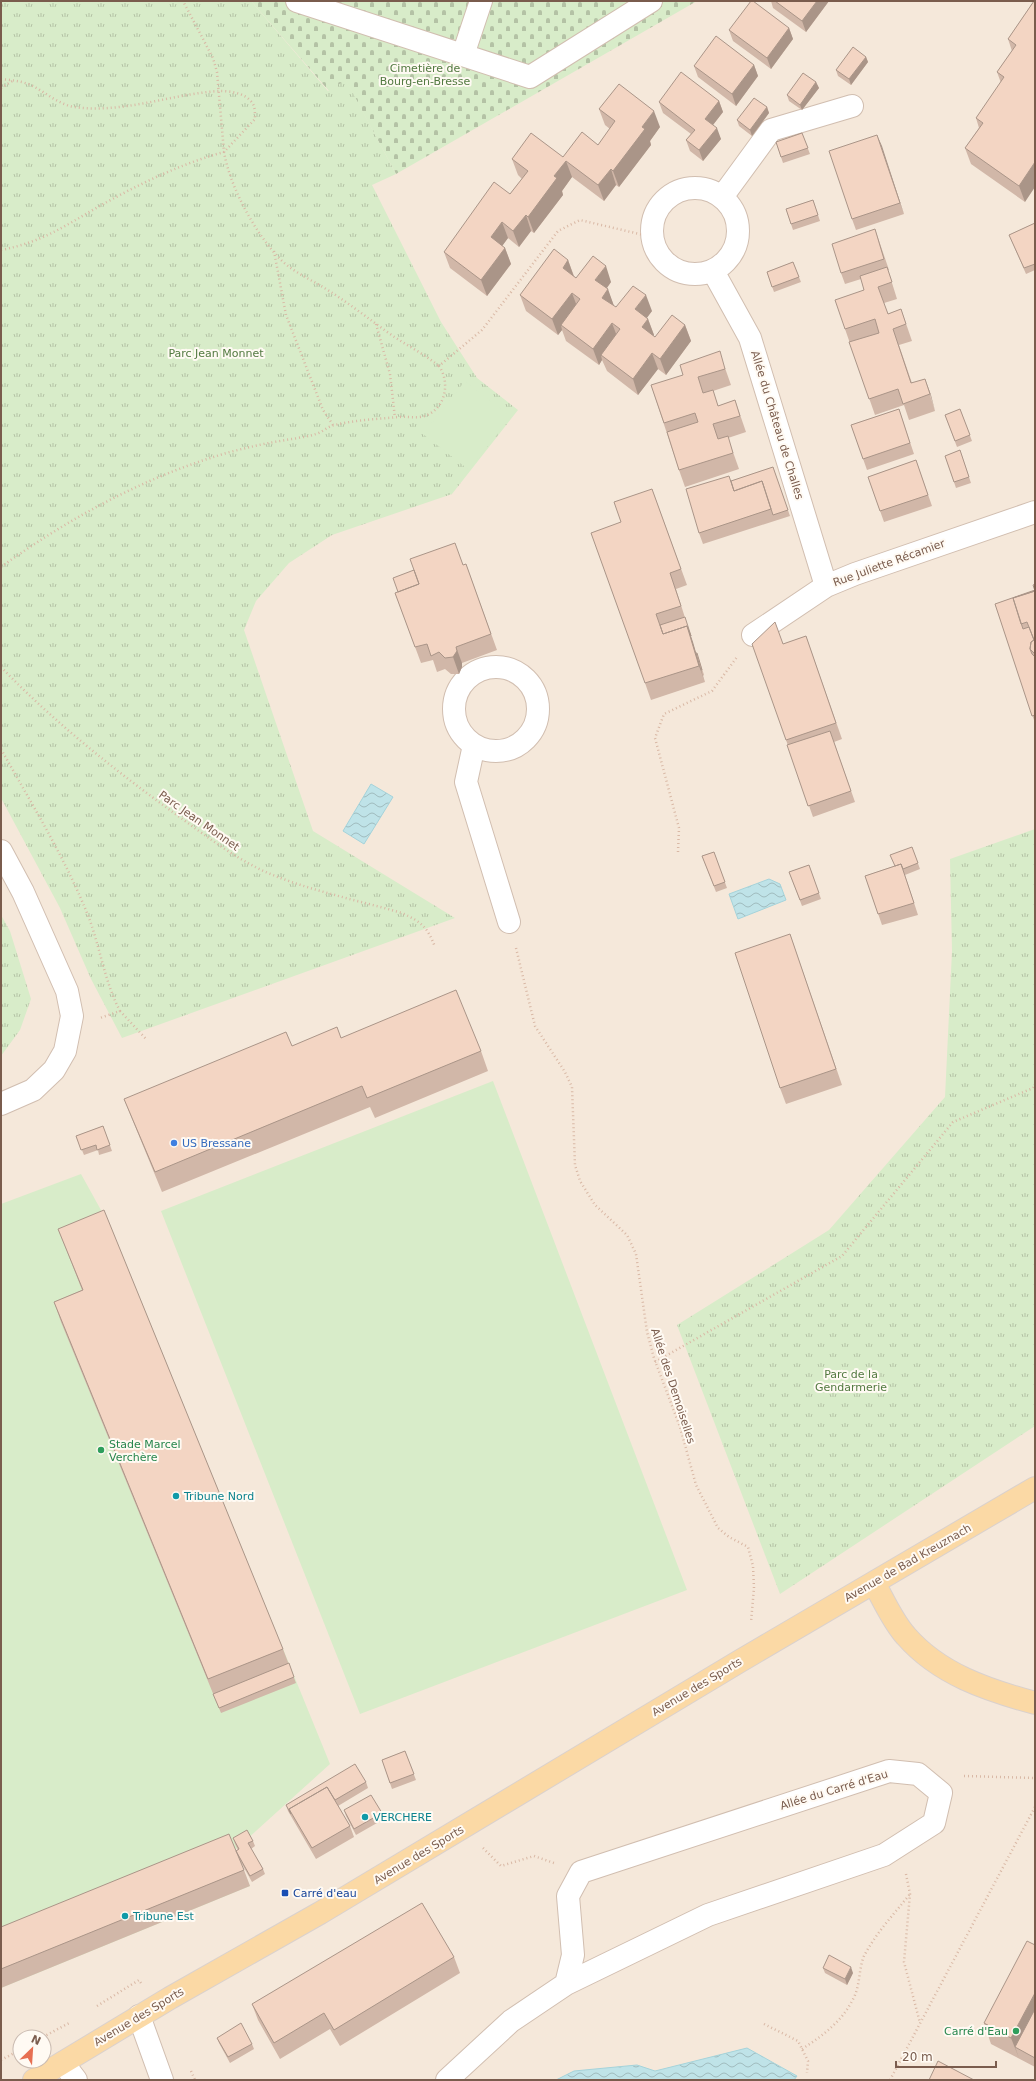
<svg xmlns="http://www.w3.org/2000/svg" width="1036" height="2081" viewBox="0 0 1036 2081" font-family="'DejaVu Sans',sans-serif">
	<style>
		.residential { fill: #f5e8da; fill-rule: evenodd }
		.cemetery { fill: url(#cemetery-stones) }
		.park { fill: url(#park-tufts) }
		.pitch { fill: #d8ecc9 }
		.water { fill: url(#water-waves); stroke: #a5d3da }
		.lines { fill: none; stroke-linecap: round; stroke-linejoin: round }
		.minor-casing { stroke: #d1beb0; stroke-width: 24 }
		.major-casing { stroke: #dad1cd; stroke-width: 24 }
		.path { stroke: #d9b8a5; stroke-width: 2.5; stroke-dasharray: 1 3; stroke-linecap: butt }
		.minor { stroke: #fff; stroke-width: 22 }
		.major { stroke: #fbd9a5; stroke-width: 22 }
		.wall { fill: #d1b7a8 }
		.shaded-wall { fill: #aa9588 }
		.building { fill: #f3d5c3; stroke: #aa9588 }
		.shop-dot { fill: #3f7fe0; stroke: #fffaf3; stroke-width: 1.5 }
		.leisure-dot { fill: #2e9e5b; stroke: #fffaf3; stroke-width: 1.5 }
		.culture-dot { fill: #0f9aa8; stroke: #fffaf3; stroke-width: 1.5 }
		.transit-dot { fill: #1a4fb4; stroke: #fffaf3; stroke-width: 1.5 }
		.labels { text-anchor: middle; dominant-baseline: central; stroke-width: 4; stroke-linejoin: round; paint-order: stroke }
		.park-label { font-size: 11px; fill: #537a41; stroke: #fffaf3 }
		.street-label { font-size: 11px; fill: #7a5c4d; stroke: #fffaf3 }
		.shop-label { font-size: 11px; fill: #366cbe; stroke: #fffaf3; text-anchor: start }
		.leisure-label { font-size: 11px; fill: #27864d; stroke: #fffaf3; text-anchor: start }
		.culture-label { font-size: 11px; fill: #0d838f; stroke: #fffaf3; text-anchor: start }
		.transit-label { font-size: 11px; fill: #164399; stroke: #fffaf3; text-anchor: start }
	</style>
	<defs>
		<pattern id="cemetery-stones" width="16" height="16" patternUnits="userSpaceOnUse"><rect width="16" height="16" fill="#d8ecc9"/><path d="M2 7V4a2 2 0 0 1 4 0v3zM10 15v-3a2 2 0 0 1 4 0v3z" fill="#b4c2a5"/></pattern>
		<pattern id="park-tufts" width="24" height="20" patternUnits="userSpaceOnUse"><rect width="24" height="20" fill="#d8ecc9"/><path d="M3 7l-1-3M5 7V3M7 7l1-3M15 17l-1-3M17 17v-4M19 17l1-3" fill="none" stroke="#b4c2a5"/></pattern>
		<pattern id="water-waves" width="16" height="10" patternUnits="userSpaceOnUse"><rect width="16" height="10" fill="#bfe3e8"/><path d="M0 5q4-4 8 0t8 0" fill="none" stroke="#a0bbbe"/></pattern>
	</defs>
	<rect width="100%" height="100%" fill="#fdf6ec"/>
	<path class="residential" d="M1,1H1035V2080H1ZM20,2037H44V2061H20Z"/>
	<path class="cemetery" d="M251,1H697L396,174L346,81L329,91Z"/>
	<path class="park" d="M1,1H251L328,91L346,80L396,174L372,185L441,322L477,378L518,410L452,494L332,535L289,563L256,601L244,630L313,831L455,918L122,1038L91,979L60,908L1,798Z
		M1035,829V1426L780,1594L677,1325L829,1230L945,1097L952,951L950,859Z
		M1,915L10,931L31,999L20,1030L1,1056Z"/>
	<path class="pitch" d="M465,381L511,417L469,470L423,434Z
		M493,1081L687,1590L360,1714L161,1211Z
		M81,1174L112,1230L330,1764L235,1850L250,1886L1,1988V1204Z"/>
	<path class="water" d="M371,784L393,797L364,844L343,831Z
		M769,879L780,884L786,900L738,919L729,894Z
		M747,2048L797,2076L794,2080H556L574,2071L637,2065L655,2071Z"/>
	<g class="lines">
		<defs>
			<path id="minor" d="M297,1L530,77L651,1
				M463,55L481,1
				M652 231a43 43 0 1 1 86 0a43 43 0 1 1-86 0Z
				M722,197L771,130L852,106
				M713,271L750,338L826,586
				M753,635L826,586L855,574L1035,512
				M454 709a42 42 0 1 1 84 0a42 42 0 1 1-84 0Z
				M474,745L466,782L509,922
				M1,851L23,892L67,991L72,1016L65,1051L54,1070L33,1090L1,1104
				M139,2016L162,2080
				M63,2063L76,2080
				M447,2080L511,2021L566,1984L708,1915L884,1855L934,1823L941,1793L918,1774L889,1771L581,1872L568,1896L573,1955L566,1984"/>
			<path id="major" d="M874,1583C883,1599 893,1622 906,1636C939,1674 987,1690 1035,1703
				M34,2080L170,1998L320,1913L740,1661L1035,1488"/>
		</defs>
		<use href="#minor" class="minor-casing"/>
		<use href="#major" class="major-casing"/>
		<path class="path" d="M1,79C11,80 21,81 31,85C45,92 58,104 74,107C123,114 171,94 219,91C231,91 248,93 254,106C255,110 255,116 255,119L224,152C230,187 255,233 280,259C293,272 310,279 326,289C349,303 370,320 393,336C408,346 424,354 439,366
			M1,88L14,80
			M1,250C42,242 63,227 98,207C137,185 180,164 224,152L217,72L213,58L183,1
			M274,251L286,315L323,410L333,425
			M376,324L390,374L395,418
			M1,567C71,517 146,476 230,452C249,447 267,443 286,440C296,438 307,437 316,434C323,432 328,426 335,425C355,420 378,419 398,417C410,416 420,420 431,413C447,403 449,380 439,366L482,330L558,231L580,220L652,237
			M1,667C53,721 113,769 174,813C205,835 234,858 268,873C311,891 357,900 402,913C421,922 427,926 435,947
			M1,749C31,803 64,856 87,913C100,945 104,981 120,1011L100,1018
			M678,852L679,828L655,738L664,714L712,691L737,657
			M516,948L535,1026L565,1072L572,1087L575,1165L580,1181L595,1205L627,1235L636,1254L647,1332L654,1358L680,1427L696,1485L718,1528L729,1537L748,1547L753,1566L754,1588L751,1622
			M120,1011L147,1040
			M655,1362L842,1256L953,1122L1033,1088L1035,1085
			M964,1776L1035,1778
			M483,1848L501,1866L534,1856L554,1863
			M906,1874L910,1894L904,1962L920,2023
			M97,2006L139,1980L141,1983
			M764,2024L798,2041L808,2061L807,2073
			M43,2037L71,2022
			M802,2049C824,2035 844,2020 855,1995C860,1983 859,1968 864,1956C876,1933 894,1914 910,1894
			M1,2060L20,2050
			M191,2071L195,2080
			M890,2080L1035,1807"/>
		<use href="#minor" class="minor"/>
		<use href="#major" class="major"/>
	</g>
	<path class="wall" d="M771,1H829L806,32L773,8Z
		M1034,1L1025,202L971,164L965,148L979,128L976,118L1001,83L997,72L1012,51L1008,39Z
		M789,28L793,39L771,69L733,41L729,30Z
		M866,57L868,62L851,85L838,76L836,70Z
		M754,65L758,76L736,106L698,77L694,66Z
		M816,82L819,88L802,110L789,101L787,95Z
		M719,101L723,112L713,125L721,139L703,161L690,151L686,140L691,134L663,113L659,102Z
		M767,107L769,113L752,136L739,126L737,120Z
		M599,109L660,127L650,141L651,145L619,187L616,185L604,201L572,177L562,191L563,195L534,233L531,231L519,247L508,238L502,246L505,248L511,264L487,296L450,268L444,252L510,194L522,179L518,175L512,159L563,157L598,145L610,129L605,125Z
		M802,133L810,154L783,163L776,142Z
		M877,135L904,214L856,230L852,219Z
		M813,200L820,221L793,230L786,209Z
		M1035,223V270L1026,274L1009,235Z
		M875,229L889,270H888L897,299L884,303L888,314L901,309L912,341L899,345L912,383L925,379L935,411L909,420L904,405L875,415L845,329L864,290L861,279L845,284L841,273Z
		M568,260L574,276L576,278L611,282L607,288L614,306L616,307L652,311L646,318L648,319L654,335V336L655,337L685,325L691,341L666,375L658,369L638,395L607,371L602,360L599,365L566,341L562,330L558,335L526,311L520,295Z
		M793,262L801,282L774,292L767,272Z
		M725,368L731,385L713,391L718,406L735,400L746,432L728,438L739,469L685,487L679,470L651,385Z
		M899,409L914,454L867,470L851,425Z
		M960,409L972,441L957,447L945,415Z
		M960,450L971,483L956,488L945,456Z
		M916,460L932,506L884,522L868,477Z
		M773,467L790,516L703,544L699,533L731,481Z
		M652,489L687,585L676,589L696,653L699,659L704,675L703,676L705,682L651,700L645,683L621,522Z
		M466,564L497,650L462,663V667L459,674H451L445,669L437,672L433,660L421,663L395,593Z
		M1035,584V723L995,604L1035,590Z
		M806,636L842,739L834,742L855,802L813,817L786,740L783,644Z
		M912,847L920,869L905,875L918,915L882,925L865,876L894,866Z
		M714,852L727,888L716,892L702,856Z
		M809,865L821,899L802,906L789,872Z
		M790,934L842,1085L786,1104L780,1088Z
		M341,1038L481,1051L488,1071L375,1118L370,1107L162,1192L132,1119L124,1099L292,1046Z
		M103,1126L112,1151L99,1155L98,1150L84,1155L76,1136Z
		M58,1229L283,1649L296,1683L221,1713L61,1322L54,1302L82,1290L66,1249Z
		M405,1751L416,1780L392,1789L382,1760Z
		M366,1782L368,1788L338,1806L350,1826L354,1837L316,1859L288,1811L286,1805Z
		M344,1810L382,1813L384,1819L356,1835L346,1816Z
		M233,1838L253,1841L255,1846L251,1849L263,1869L265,1874L252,1882L238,1857L236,1851L238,1850L235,1844Z
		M244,1870L250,1886L1,1988V1927Z
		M1035,1943V2067L991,2044L984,2023Z
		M454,1957L460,1973L340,2046L330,2029L280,2059L258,2020L252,2004Z
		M823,1968L853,1973L847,1985L825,1973Z
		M217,2038L252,2044L254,2049L230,2063L219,2043Z"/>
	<path class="shaded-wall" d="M817,1H829L806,32L802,21Z
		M789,28L793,39L771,69L767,58Z
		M866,57L868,62L851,85L849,79Z
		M754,65L758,76L736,106L732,94Z
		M816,82L819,88L802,110L800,105Z
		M719,101L723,112L709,130L705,119Z
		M767,107L769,113L752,136L750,130Z
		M654,111L660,127L650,141L651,145L619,187L613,171L642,127Z
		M717,128L721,139L703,161L699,150Z
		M877,135L882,146L904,214L900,203Z
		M566,161L572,177L562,191L563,195L534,233L528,217L554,176Z
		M1035,162V187L1025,202L1019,186Z
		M611,169L616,185L604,201L598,185Z
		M526,215L531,231L519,247L513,231Z
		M502,222L508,238L497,253L491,237Z
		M505,248L511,264L487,296L481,280Z
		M568,260L574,277L563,268Z
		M606,266L611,282L601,296L595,280Z
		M608,289L614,306L602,298Z
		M572,293L578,309L561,325L562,330L558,335L552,319Z
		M646,295L652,311L641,326L635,309Z
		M648,319L654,335L648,343L642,327Z
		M612,323L618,339L601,355L602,360L599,365L593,349Z
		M685,325L691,341L666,375L660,359Z
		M652,353L658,369L638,395L633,379Z
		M925,379L931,395L935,411L930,394Z
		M670,573L693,642L701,670L705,682L699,666L687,626L691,636Z
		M456,647L462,663V667L459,674L453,657Z
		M851,1967L853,1973L847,1985L845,1979Z
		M1035,1993V2028L1015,2047L1019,2058L1011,2038Z"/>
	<path class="building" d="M751,1H753L789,28L767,58L729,30Z
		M775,1H817L802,21Z
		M1034,1H1035V162L1019,186L965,148L983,123L976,118L1004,77L997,72L1016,45L1008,39Z
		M716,36L754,65L732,94L694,66Z
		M853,47L866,57L849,79L836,70Z
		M681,72L719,101L705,119L717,128L699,150L686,140L695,130L659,102Z
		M803,73L816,82L800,105L787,95Z
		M619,84L654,111L642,127L645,129L613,171L611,169L598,185L566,161L554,176L557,178L528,217L526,215L513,231L502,222L491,237L505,248L481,280L444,252L494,182L510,194L528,171L512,159L531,133L563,157L582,132L598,145L615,121L599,109Z
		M754,98L767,107L750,130L737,120Z
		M802,133L808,148L781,157L776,142Z
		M877,135L900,203L852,219L829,151Z
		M813,200L818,215L791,224L786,209Z
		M1035,223V264L1024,268L1009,235Z
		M875,229L884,259L841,273L832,244Z
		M554,249L568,260L563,268L576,278L593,256L606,266L595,280L608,289L602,298L616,307L633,286L646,295L635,309L648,319L642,327L655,337L672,315L685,325L660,359L652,353L633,379L601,355L620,329L612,323L593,349L561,325L580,299L572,293L552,319L520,295Z
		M793,262L799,277L772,287L767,272Z
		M887,267L892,282L878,287L888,314L901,309L906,324L893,329L911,383L925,379L930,394L903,404L898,389L869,399L849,342L879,333L875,319L845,329L835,300L864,290L860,276Z
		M720,351L725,369L698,377L703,393L713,390L718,406L735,400L740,416L713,424L718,439L728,436L733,453L679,470L667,432L698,422L695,413L664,423L651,385L683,375L680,365Z
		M899,409L910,443L863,459L851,425Z
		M960,409L970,435L955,441L945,415Z
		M960,450L969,477L954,482L945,456Z
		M916,460L928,495L880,511L868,477Z
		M773,467L788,510L773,515L762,481L734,491L731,481Z
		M729,476L734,491L762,481L771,509L699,533L686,489Z
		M652,489L681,569L670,573L681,606L656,614L663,634L687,626L699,666L645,683L591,533L621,522L614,502Z
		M455,543L463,565L466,564L491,634L456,647L457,651L453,657L445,658L439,652L431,656L427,644L415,647L395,593L419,584L410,559Z
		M414,570L419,584L398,592L393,578Z
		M1035,584V591L1033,585Z
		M1035,590V591L1013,598L1023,629L1029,627L1034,640L1031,642L1030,649L1032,654L1035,657V715L1032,716L995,604Z
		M1035,591V654L1030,649L1031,642L1034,640L1027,622L1021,624L1013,598Z
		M685,617L691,636L687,626L663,634L660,625Z
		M775,622L783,644L806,636L836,723L786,740L752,644Z
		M696,653H697L702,670H701Z
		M830,731L851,791L808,806L787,745Z
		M912,847L918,863L903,869L901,864L895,866L890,855Z
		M714,852L725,882L714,886L702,856Z
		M901,864L914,903L878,914L865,876Z
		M809,865L819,893L800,900L789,872Z
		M790,934L836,1069L780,1088L735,953Z
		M456,990L481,1051L367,1098L362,1086L155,1172L124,1099L286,1032L292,1046L337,1027L341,1038Z
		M103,1126L110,1145L97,1150L96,1145L81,1150L76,1136Z
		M104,1210L283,1649L208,1679L54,1302L83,1290L58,1229Z
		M289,1663L294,1677L219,1708L213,1694Z
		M405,1751L414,1774L390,1783L382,1760Z
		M355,1764L366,1782L335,1800L327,1787L289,1809L291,1814L286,1805Z
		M327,1787L350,1826L312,1848L289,1809Z
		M371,1795L382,1813L354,1829L344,1810Z
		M247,1830L253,1841L248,1843L263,1869L250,1876L236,1851L239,1849L233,1838Z
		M229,1834L244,1870L1,1969V1927Z
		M422,1903L454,1957L334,2030L324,2013L274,2043L252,2004Z
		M1027,1941L1035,1945V1993L1011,2038L984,2023Z
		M829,1955L851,1967L845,1979L823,1968Z
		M1035,2009V2058L1015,2047Z
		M241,2023L252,2044L228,2057L217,2038Z
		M938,2061L974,2080H929Z"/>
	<circle class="shop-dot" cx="174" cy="1143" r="4"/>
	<g class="leisure-dot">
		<circle cx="101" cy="1450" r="4"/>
		<circle cx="1016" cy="2031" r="4"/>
	</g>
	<g class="culture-dot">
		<circle cx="176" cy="1496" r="4"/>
		<circle cx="365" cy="1817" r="4"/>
		<circle cx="125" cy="1916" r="4"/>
	</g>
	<rect class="transit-dot" x="281" y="1889" width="8" height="8" rx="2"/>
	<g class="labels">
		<g class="park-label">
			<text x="425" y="68">Cimetière de<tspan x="425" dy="13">Bourg-en-Bresse</tspan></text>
			<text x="216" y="353">Parc Jean Monnet</text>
			<text x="851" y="1374">Parc de la<tspan x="851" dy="13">Gendarmerie</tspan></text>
		</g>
		<g class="street-label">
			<text transform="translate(777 425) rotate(73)">Allée du Château de Challes</text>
			<text transform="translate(889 563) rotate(-20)">Rue Juliette Récamier</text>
			<text transform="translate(199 821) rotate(35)">Parc Jean Monnet</text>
			<text transform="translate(673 1386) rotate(72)">Allée des Demoiselles</text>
			<text transform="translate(908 1563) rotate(-30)">Avenue de Bad Kreuznach</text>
			<text transform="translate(697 1687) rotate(-31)">Avenue des Sports</text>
			<text transform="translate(834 1790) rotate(-17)">Allée du Carré d'Eau</text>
			<text transform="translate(419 1855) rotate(-31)">Avenue des Sports</text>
			<text transform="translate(139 2017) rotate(-31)">Avenue des Sports</text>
		</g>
		<g class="shop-label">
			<text x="182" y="1143">US Bressane</text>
		</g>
		<g class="leisure-label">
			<text x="109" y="1444">Stade Marcel<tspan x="109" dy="13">Verchère</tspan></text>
			<text x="1008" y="2031" text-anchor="end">Carré d'Eau</text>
		</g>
		<g class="culture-label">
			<text x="184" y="1496">Tribune Nord</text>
			<text x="373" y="1817">VERCHERE</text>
			<text x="133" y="1916">Tribune Est</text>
		</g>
		<g class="transit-label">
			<text x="293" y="1893">Carré d'eau</text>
		</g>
	</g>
	<rect width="1036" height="2081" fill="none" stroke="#7a5c4d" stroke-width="4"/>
	<g transform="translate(32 2049) rotate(25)"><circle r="19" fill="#fffaf3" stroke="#cabbb1"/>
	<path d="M0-3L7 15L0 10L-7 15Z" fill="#e76f51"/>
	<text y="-6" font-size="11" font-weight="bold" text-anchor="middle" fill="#7a5c4d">N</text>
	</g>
	<path d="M896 2061v6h100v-6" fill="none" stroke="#7a5c4d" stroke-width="2"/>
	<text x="902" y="2061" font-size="12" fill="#7a5c4d" stroke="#fffaf3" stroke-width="3" paint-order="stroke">20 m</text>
</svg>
